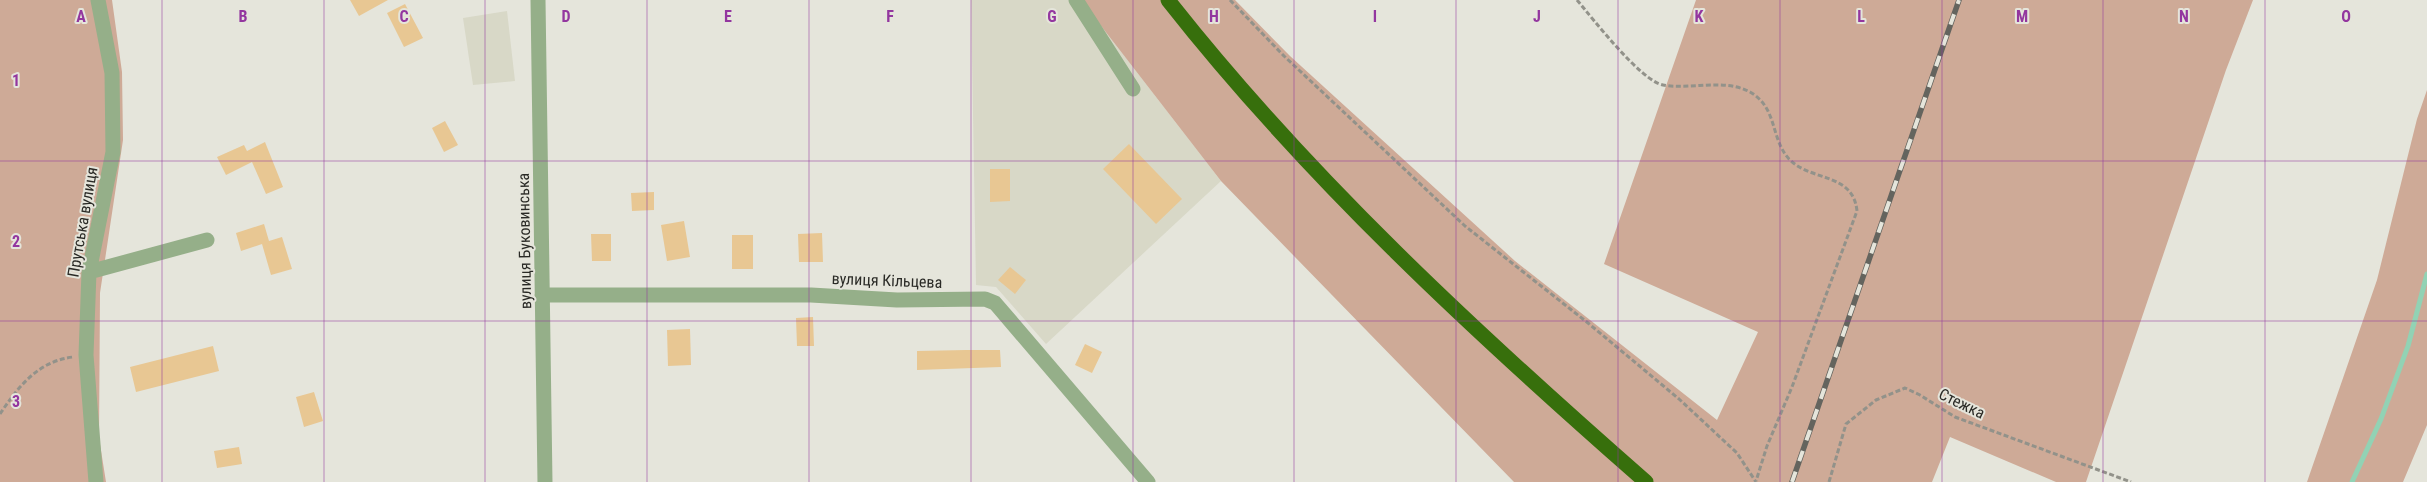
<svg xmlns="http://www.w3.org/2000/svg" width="2427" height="482" font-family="'Roboto Condensed',sans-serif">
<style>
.built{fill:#d8d8c7}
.green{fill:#ceaa97}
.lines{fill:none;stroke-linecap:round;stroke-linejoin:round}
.stream{stroke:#92d2b4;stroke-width:5}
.building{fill:#e8c793}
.path{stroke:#92928a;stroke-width:3;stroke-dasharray:5 2.5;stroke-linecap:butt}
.minor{stroke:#95af89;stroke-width:15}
.highway{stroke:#376f0c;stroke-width:15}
.rail-casing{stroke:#64645e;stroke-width:5.5}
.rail{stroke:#e5e5db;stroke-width:4;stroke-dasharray:11;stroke-linecap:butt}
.grid{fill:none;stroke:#93369f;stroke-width:1;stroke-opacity:0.55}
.labels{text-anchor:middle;stroke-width:4;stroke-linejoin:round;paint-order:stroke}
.street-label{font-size:16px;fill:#2a2a26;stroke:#e5e5db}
.grid-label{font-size:16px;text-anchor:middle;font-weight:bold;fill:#93369f;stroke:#e5e5db;stroke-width:4;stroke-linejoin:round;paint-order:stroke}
</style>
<rect width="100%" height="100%" fill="#e5e5db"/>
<!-- built -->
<path class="built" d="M971,0h110l140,181 -175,163 -50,-57 -20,-2z
M507,11l8,70 -42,4 -10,-67z"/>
<!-- green -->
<path class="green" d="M0,0h112l10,72 1,68 -23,153 -1,145 7,44h-106z
M1081,0h154l55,56 225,205 202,159 41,-88 -154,-68 92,-264h557l-27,70 -140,412h-30l-106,-45 -18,45h-418l-293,-301z
M2427,90v335l-24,57h-96l70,-202 40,-161z"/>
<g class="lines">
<!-- stream -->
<path class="stream" d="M2352,482l29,-63 27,-73 19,-72"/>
</g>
<!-- building -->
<path class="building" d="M350,0h38l-29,16z
M405,4l18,34 -19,9 -17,-34z
M445,121l13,24 -14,7 -12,-24z
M265,142l18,45 -17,7 -14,-32 -26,13 -9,-18 27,-12 3,6z
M1129,144l53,55 -26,25 -53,-55z
M990,169h20v32l-20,1z
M654,192v18l-22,1 -1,-18z
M684,221l6,36 -23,4 -6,-36z
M264,224l5,17 13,-4 10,32 -21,6 -9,-31 -21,7 -5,-18z
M822,233l1,29h-24l-1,-28z
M591,234h20v27h-19z
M732,235h21v34h-21z
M1010,267l16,13 -11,14 -17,-14z
M813,317l1,29h-17l-1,-28z
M690,329l1,36 -23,1 -1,-36z
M1085,344l17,8 -10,21 -17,-8z
M213,346l6,25 -83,21 -6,-25z
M966,350h34l1,17 -84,3v-19z
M314,392l9,29 -19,6 -8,-30z
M239,447l3,17 -25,4 -3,-17z"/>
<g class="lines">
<!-- path -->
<path class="path" d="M1230,0l54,56 181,170 123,97 91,76 58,54 19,29
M1577,0c16,19 64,81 86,85 28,5 61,-7 87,7 28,16 20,46 39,67 22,23 64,13 68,52l-65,176 -25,59 -11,35
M0,414c18,-27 38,-53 73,-57
M1829,482l17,-58 30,-24 29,-12 15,7 35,22 176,65"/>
<!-- minor -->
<path class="minor" d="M538,0l7,482
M1076,0l57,89
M89,272l118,-32
M542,295h269l86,5 88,-1 10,4 153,179
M96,482l-10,-127 3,-83 24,-120 -1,-79 -14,-73"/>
<!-- highway -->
<path class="highway" d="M1168,0c140,178 308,333 478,482"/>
<!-- rail casing -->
<g class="rail-casing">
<path id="rail" d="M1792,482l167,-482"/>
</g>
<!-- rail -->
<use href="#rail" class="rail"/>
</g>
<!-- grid -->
<path class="grid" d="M162,0v482M324,0v482M485,0v482M647,0v482M809,0v482M971,0v482M1133,0v482M1294,0v482M1456,0v482M1618,0v482M1780,0v482M1942,0v482M2103,0v482M2265,0v482M0,161h2427M0,321h2427"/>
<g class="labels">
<!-- street labels -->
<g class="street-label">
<text transform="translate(82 222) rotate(-80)" y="6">Прутська вулиця</text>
<text transform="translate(524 241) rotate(-91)" y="6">вулиця Буковинська</text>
<text transform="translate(887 280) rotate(2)" y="6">вулиця Кільцева</text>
<text transform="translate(1962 403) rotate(26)" y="6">Стежка</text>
</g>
</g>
<g class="grid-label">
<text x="81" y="22">A</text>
<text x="243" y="22">B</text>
<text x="404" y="22">C</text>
<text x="566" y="22">D</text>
<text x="728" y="22">E</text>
<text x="890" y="22">F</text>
<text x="1052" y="22">G</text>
<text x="1214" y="22">H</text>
<text x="1375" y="22">I</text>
<text x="1537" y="22">J</text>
<text x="1699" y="22">K</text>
<text x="1861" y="22">L</text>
<text x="2022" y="22">M</text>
<text x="2184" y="22">N</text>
<text x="2346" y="22">O</text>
<text x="16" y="86">1</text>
<text x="16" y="247">2</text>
<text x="16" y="407">3</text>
</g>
</svg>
